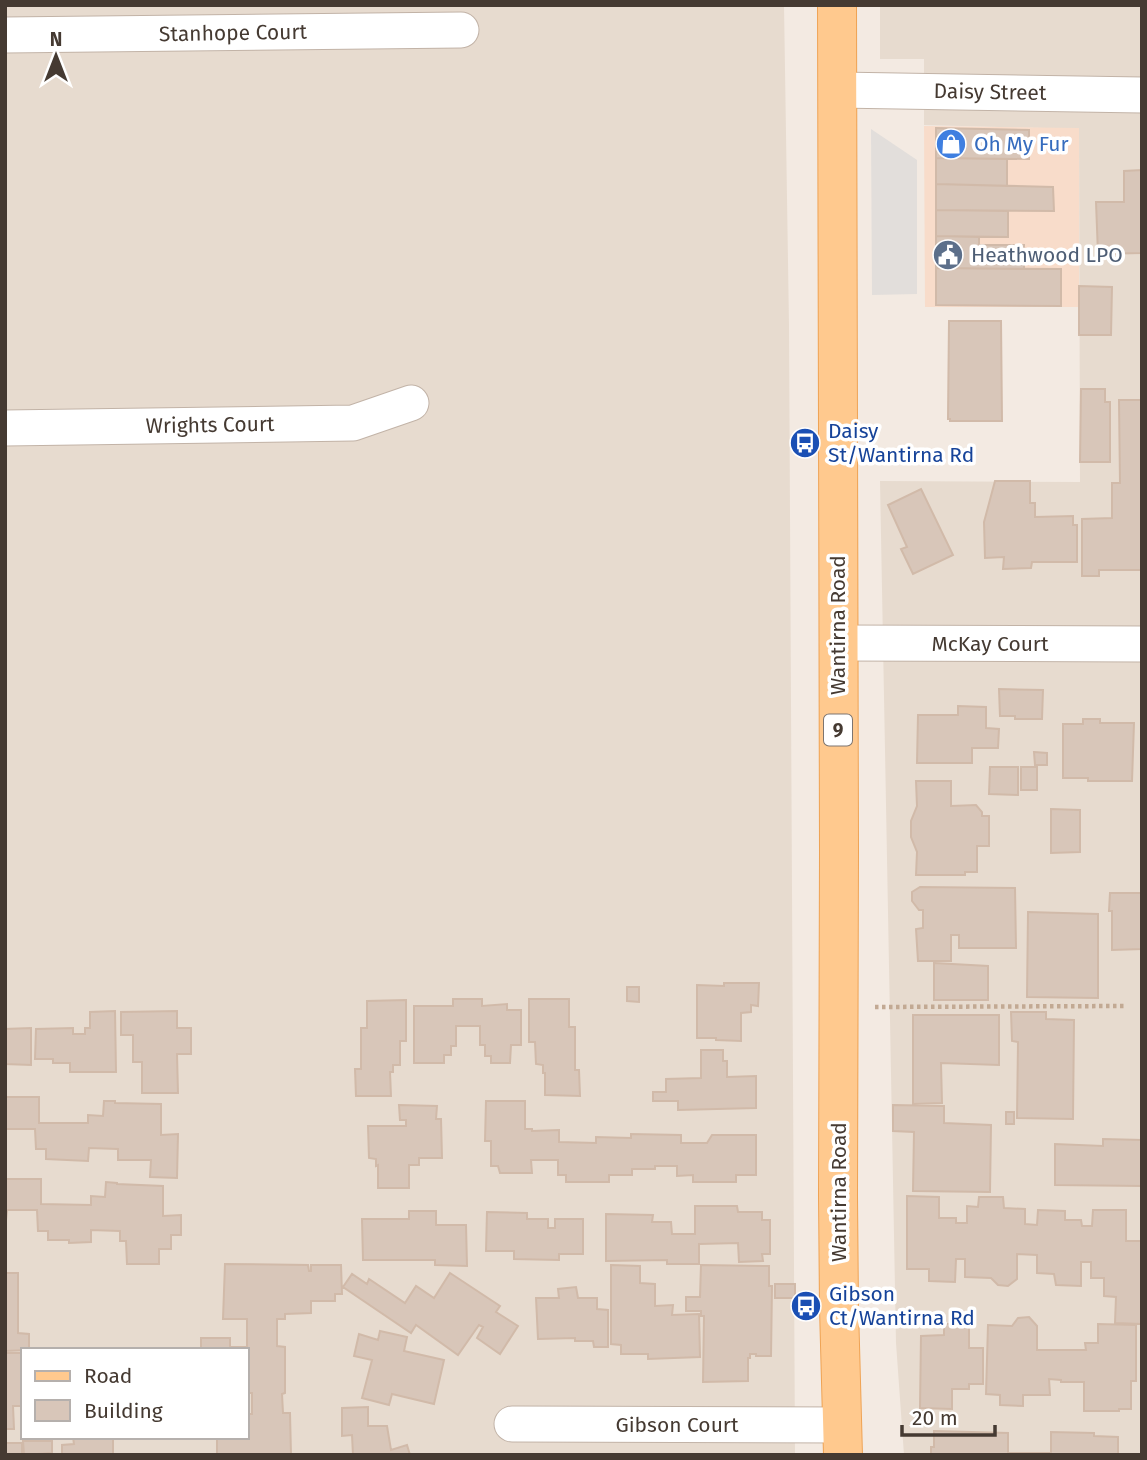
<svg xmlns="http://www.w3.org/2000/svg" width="1147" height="1460" font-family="'Fira Sans',sans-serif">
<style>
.residential{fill:#e7dbcf;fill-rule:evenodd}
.commercial{fill:#f8dcca}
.parking{fill:#e2dedb}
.building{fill:#d8c6b9;stroke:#d1baa9;stroke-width:2}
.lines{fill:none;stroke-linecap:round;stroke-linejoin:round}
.minor-casing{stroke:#c2b3a7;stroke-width:37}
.primary-casing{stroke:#efa354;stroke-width:40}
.path{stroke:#c2a993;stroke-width:4.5;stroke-dasharray:3.5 3.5;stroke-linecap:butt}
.minor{stroke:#fff;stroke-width:35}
.primary{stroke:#ffc98e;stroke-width:38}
.labels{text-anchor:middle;stroke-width:7;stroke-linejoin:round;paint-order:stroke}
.shield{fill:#fff;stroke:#7d7570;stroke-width:2}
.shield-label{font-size:19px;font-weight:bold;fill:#453a32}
.street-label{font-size:21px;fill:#453a32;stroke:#fff}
.shop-label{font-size:21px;fill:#366cbe;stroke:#fff;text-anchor:start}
.service-label{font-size:21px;fill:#4e5e75;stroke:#fff;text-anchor:start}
.transit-label{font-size:21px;fill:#164399;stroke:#fff;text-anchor:start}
</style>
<rect width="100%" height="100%" fill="#f3eae2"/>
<!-- residential -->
<path class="residential" d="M5,5h779l5,321 6,1129h-790zM23,1350h224v87h-224z
M880,5h262v1450h-238l-8,-112 -16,-862 200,1 -1,-353 -155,-4v-66h-44z"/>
<!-- commercial -->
<path class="commercial" d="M924,126l155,2v179h-154z"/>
<!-- parking -->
<path class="parking" d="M871,129l46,31v134l-45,1z"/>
<!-- building -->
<path class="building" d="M936,128l93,2v29l-93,-1z
M936,158l71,1v27l-71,-2z
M1142,170l-1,83 -43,1 -2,-52h28v-31z
M936,184l117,3 1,24 -118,-1z
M936,210l72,1v26l-72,-1z
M936,236l43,1v8h45v24l-88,-1z
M936,268l125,1v37l-125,-1z
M1079,286l33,1 -1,48h-32z
M949,321h52l1,100h-52v-2h-2z
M1081,389h24v13h5v60h-30z
M1119,400h23v170h-43v6h-17v-57l30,-1v-35h8z
M995,481h35v22h5v14l38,-1v9h4v37h-45l-1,6 -28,1 1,-12 -19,1 -1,-36z
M921,489l32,66 -40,19 -12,-25 6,-2 -19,-42z
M999,689l44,1 -1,29h-27v-3h-15z
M958,706l28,1v21l13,1 -1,19h-26v15h-55l1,-48h40z
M1083,719h17v4h34l-2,58h-44v-3h-25v-54h20z
M1034,752l13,1v12h-12z
M990,767h28v28l-29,-1z
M1021,767h16v23h-16z
M916,781h35v25l25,-1 6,7v4h7v30h-12v26h-12v3h-49l1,-23 -6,-15v-16l6,-15z
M1051,809l29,1v42l-29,1z
M920,887l95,1 1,60h-57v-13h-8v26h-33l-2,-32 7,-1v-18h-4l-7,-9v-9z
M1110,893h32v56l-30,1v-39h-3z
M1028,912l70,2v84l-71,-1z
M934,963l54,3v34h-54z
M724,983h35l-1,23 -7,-1v7l-10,1v28l-25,-1v-2h-19v-53l27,1z
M627,987h12v15l-12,-1z
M453,999h29v7l25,-2v6h14v35h-10l-1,18h-19v-7h-6v-11h-5v-19h-24v20h-5v9h-7v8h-30v-57h39z
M529,999h40v28h6v43h4l1,26 -35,-1v-22h-2v-8l-7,-1 -1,-22h-6z
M406,1000v41h-6v24h-7v7h-3l1,24h-35l-1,-27h6v-41h6v-27z
M115,1011l1,61h-46v-9h-17v-4h-18l1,-30 37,-1v6h12v-6h5v-16z
M177,1011v17h14v26h-14l1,39h-36v-31h-9v-27h-12v-23z
M1011,1012h35v7l28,1 -1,99 -56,-1 1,-76 -6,-1z
M913,1015h86v50l-58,-2 1,40 -29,1z
M31,1028v37l-26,-1v-35z
M701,1050h22v11h4v16l29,-1v32l-78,2v-9h-25v-9h13v-13l35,-1z
M5,1097h34v26h49v-8l15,1 1,-15h11v2l46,1v31l17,-1 -1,44 -27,-1 1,-17h-33v-11l-29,-1 -1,13 -42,-2v-10h-10l-1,-20h-30z
M486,1101h39v28h7v2l27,-1v12l37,1v-6l35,1v-4l50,1v8h26l5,-8h44v40h-20v7h-43v-7l-16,1v-10h-22v3h-23v6h-23v7h-43v-7h-8v-15h-27l1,13h-32l-2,-7h-7v-25h-6z
M399,1105l38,1 -1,13h5l1,39h-23v7h-10v23h-31v-23l-2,1v-7l-7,-1 -1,-32h38v-6h-6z
M893,1105l51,1v17l47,2 -1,67 -77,-1 1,-59 -21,-1z
M1006,1112h8v12h-8z
M1103,1139l39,1v46l-87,-1v-41l48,2z
M5,1179h36v25l50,1v-9l14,1 1,-15 11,1v1l46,2v30l18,-1v20h-10v14h-12v15h-32l-1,-23h-6v-10l-29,-1v12l-22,1v-3h-21v-9h-10l-1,-21h-30l-2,21z
M907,1196l32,1v21h17v5h11v-17l11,1 1,-10h24l1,11 21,1v15l12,1 1,-15 27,1v9h16l1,6h10l1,-16h33v31h16v83l-27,-1 1,-26 -12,-1v-18h-13v-16h-10v24l-25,-1 -2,-11 -17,-1v-18l-20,-1v25l-9,7 -10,-1 -7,-7 -26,-1v-18h-9l-1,23 -26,-1v-12h-22z
M695,1206h42l1,6h24v8h8v34h-8l1,7 -24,1 -1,-19 -39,1v20h-32v-4l-61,1v-47l47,1 -1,7h19l1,12h23z
M409,1211h27v14h30l1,41 -32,-1v-5h-72l-1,-41h47z
M487,1212l40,1v6h21v9h7v-9h28v35h-24v6l-45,-1v-8h-28z
M225,1264l83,1 1,6h2v-6h30l1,29h-7v7h-24v12l-26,1v5h-8v27l8,1v46l-3,1 1,19h7l1,42 -74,-1v-17h30v-23h5v-21h-5v-43h-46v-12h29v9h17v-28h-24z
M611,1265l29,1v17l15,1v22l18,-1 -1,10 27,-1 1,43 -52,2v-5h-27v-9l-10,-1z
M701,1265l68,1v20h3l-1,70h-15v-2h-6v4h-2v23l-45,1 1,-66h-3v-5h-15v-14h14z
M5,1273h13v60l11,1v16l-24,1z
M450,1273l50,33 -4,6 22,14 -18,28 -23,-16 6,-11 -4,-2 -21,30 -42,-30 -5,8 -68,-46 9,-13 15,10 2,-5 36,24 11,-17 18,12z
M775,1284h20v14h-20z
M576,1287l2,11h19v11l11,1v37h-14l-1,-6h-18v-3l-37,1 -2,-41h23l-1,-9z
M1029,1317l8,9v24h49l-1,-7h13v-19l38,1v56h-5v28h-12v2h-35v-29h-23v-2l-12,-1 1,16h-27v11l-23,-1v-10l-14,-1 2,-69 24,1 6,-8z
M944,1324h25v24h14v36h-14v5h-17v20l-32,-1 1,-72 23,-1z
M380,1331l27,6 -3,14 40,9 -10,44 -42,-10 -3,11 -27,-7 10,-38 -18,-4 5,-22 19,6z
M5,1353h18v53h-10l1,23h-9z
M368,1407v19h19l4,24 16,-5 3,10h-57l-1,-20 -10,1v-28z
M934,1431l74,2v20h43v-21l43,1v3l24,1v18h-187v-8h3z
M73,1437h40v18h-51v-10l12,-1z
M23,1441h29v12l-28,2z
M5,1443h17v12h-17z"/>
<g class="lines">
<!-- minor casing -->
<g class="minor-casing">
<path id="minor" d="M5,35l456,-5
M838,90l304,5
M5,428l348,-5 58,-20
M838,643l304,1
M512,1424l331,1"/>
</g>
<!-- primary casing -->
<g class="primary-casing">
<path id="primary" d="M837,5l2,846 -1,345 1,112 4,147"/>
</g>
<!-- path -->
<path class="path" d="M875,1007l249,-1"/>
<!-- minor -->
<use href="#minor" class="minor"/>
<!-- primary -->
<use href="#primary" class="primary"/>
</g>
<!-- icons -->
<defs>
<g id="shop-disc" transform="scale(1.575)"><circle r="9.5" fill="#3f7fe0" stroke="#fff"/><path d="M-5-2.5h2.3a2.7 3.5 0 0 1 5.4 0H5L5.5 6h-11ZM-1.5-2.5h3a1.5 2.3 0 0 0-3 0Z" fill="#fff"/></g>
<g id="civic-disc" transform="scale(1.575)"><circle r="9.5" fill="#5c6f8a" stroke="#fff"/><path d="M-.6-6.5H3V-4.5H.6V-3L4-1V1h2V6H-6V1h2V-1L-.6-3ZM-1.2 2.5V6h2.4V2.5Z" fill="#fff"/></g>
<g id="bus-disc" transform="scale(1.575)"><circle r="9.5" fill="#1a4fb4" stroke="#fff"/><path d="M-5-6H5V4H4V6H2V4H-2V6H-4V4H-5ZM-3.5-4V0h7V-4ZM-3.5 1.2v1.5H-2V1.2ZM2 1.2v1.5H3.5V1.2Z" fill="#fff"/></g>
</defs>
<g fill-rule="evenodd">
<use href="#shop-disc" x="951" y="144"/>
<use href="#civic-disc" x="948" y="255"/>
<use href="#bus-disc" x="805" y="443"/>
<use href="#bus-disc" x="806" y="1306"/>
</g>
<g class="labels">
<!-- shield labels -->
<rect class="shield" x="824" y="714.5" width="28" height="31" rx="5"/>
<g class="shield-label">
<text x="838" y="737">9</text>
</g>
<!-- street labels -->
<g class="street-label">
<text transform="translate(233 33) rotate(-1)" y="7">Stanhope Court</text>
<text transform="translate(990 92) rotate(1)" y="7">Daisy Street</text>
<text transform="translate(210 425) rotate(-1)" y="7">Wrights Court</text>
<text transform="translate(838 625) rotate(-90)" y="7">Wantirna Road</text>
<text x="990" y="651">McKay Court</text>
<text transform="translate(839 1192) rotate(-90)" y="7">Wantirna Road</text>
<text x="677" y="1432">Gibson Court</text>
</g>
<!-- shop labels -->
<g class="shop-label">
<text x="974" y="151">Oh My Fur</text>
</g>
<!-- service labels -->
<g class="service-label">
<text x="971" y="262">Heathwood LPO</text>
</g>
<!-- transit labels -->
<g class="transit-label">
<text x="828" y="438">Daisy<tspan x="828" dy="24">St/Wantirna Rd</tspan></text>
<text x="829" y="1301">Gibson<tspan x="829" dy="24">Ct/Wantirna Rd</tspan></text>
</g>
</g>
<!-- border -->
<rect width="1147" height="1460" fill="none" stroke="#453a32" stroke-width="14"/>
<!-- legend -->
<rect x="21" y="1348" width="228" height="91" fill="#ffffff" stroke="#b5b0ad" stroke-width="2"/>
<rect x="35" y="1371" width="35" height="10" fill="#ffc98e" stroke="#b5b0ad" stroke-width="2"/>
<text x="84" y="1383" font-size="21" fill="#453a32">Road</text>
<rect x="35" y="1400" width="35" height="21" fill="#d8c6b9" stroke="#b5b0ad" stroke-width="2"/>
<text x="84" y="1418" font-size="21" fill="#453a32">Building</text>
<!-- north arrow -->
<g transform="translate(56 56)" stroke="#ffffff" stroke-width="5" paint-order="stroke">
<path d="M0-5L12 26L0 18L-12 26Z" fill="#453a32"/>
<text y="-10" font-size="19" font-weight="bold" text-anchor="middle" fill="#453a32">N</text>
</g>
<!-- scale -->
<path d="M902 1425v10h93v-10" fill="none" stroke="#453a32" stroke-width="3.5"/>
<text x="912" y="1425" font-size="21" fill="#453a32" stroke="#ffffff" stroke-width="5" paint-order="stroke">20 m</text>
</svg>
